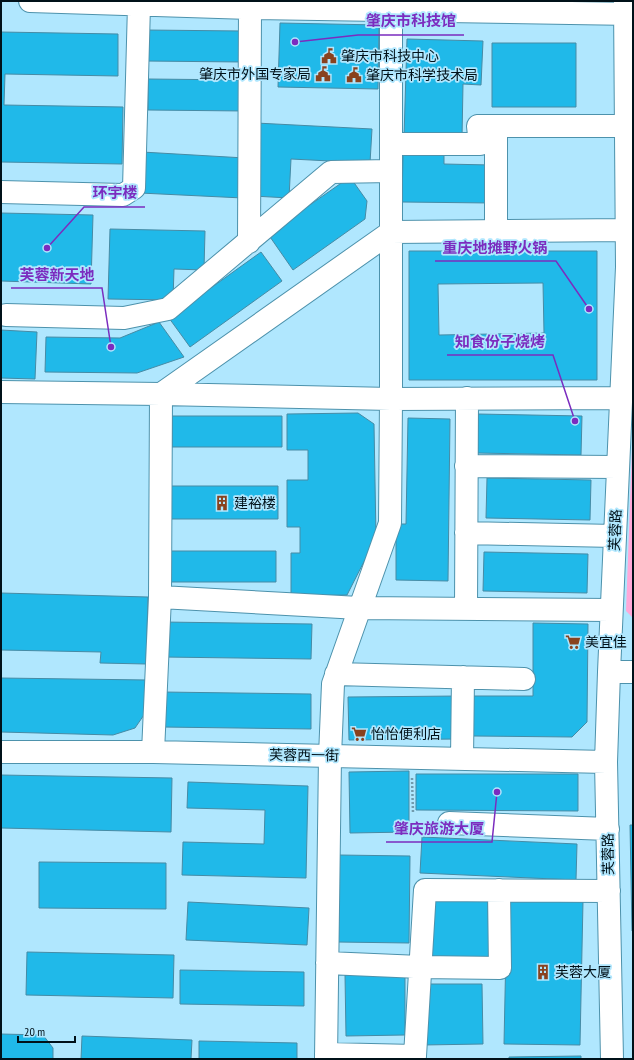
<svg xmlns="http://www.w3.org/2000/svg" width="634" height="1060" font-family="'PT Sans Narrow','Noto Sans SC',sans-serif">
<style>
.green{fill:#ffa8d8}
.building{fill:#20b9e9;stroke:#468ba5;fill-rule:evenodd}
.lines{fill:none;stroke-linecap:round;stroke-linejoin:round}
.minor-casing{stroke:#4d92ac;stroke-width:24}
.path{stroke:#729bad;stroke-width:2.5;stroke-dasharray:2 2;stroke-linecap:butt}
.minor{stroke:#fff;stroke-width:22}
.labels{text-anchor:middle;stroke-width:3.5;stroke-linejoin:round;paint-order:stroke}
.poi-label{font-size:14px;fill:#001119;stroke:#b0e7fe;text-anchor:start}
.street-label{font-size:14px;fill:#001119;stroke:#b0e7fe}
.leader{fill:none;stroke:#7b2cbf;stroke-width:1.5}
.callout-dot{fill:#7b2cbf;stroke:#b0e7fe;stroke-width:1.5}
.callout-label{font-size:15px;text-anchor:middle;font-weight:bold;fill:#7b2cbf;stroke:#b0e7fe;stroke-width:3.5;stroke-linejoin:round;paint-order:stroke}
</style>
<rect width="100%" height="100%" fill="#b0e7fe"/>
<!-- green -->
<path class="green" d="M633,421v197l-7,-7z"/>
<!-- building -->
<path class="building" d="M280,23l99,2 -1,64 -100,-2z
M146,30l96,1v31l-97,-1z
M1,32l117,2v42l-113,-2 -1,31 119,2 -1,57 -121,-2z
M407,39l76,2 -2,44 -18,-1 -1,54 -58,-1z
M492,43h84v64h-84z
M148,79l96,1v31l-96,-1z
M256,123l116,6 -2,34 -79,-4 -2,39 -36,-2z
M142,152l103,6 -2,40 -103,-5z
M403,154l41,1v9l47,1 -1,38 -88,-1z
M350,177l17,24 -2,18 -72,51 -25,-36z
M1,213l92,2 -2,69 -90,-3z
M110,229l95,2 -1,39 -30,-1 -1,31 -65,-1z
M409,251h188v129h-188zM543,283l1,50 -105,2 -1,-51z
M261,252l21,29 -92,66 -21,-29z
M159,322l25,35 -47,16 -92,-1 1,-35 74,1z
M1,330l36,2 -2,47 -34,-1z
M358,413l16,11 2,114 -29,57 -56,1v-43h9v-26h-13v-47h21v-30h-21v-36z
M478,414l104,2 -1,39 -104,-2z
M172,416h110v31h-110z
M408,418l42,1 -2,162 -52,-1v-56h10z
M487,478l104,2 -1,40 -104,-2z
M166,486h112v33h-112z
M166,551h110v31h-110z
M484,552l104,2 -1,39 -104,-2z
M1,593l147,4 -2,67 -46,-1 1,-11 -100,-2z
M163,622l149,2 -1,35 -148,-2z
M533,623l55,1 -1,98 -15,15 -99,-1v-40h60z
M1,678l147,2v29l-13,19 -22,7 -112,-3z
M163,692l148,2v35l-149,-2z
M458,696l1,43 -110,1 -1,-43z
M409,771v61l-59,1 -1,-61z
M416,774h162v37l-162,-1z
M1,775l171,3 -1,54 -170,-4v10z
M188,782l120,4 -2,92 -124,-3 1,-33 81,2 1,-34 -78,-2z
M630,825h3v106h-1z
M422,837l155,7 -1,36 -156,-7z
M339,855l71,1 -1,87 -72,-1z
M39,862l127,1v46l-127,-1z
M507,899l76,2 -3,144 -76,-1z
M488,900l1,61h-60v-60z
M188,902l121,6 -2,37 -121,-5z
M27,952l147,3 -1,43 -147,-3z
M180,970l124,2v34l-124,-2z
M345,975h60v60l-59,1z
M422,984h60l1,60 -60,1z
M1,1034l42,1 10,13v11h-52z
M82,1036l110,4 -1,19h-110z
M199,1041l98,2v16h-98z
M581,1056v3h-72v-2z"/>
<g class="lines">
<!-- minor casing -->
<g class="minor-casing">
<path id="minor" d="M30,1l220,7 383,6
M496,126v105
M391,144h89l-2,-18h147
M1,192l122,3 11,-7 5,-183
M249,242l1,-234
M6,315l118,3 44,-9 163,-137 60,-1
M1,392l160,2 230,5 230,-1
M466,466l152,1
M466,533l149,3
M160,597l199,11 252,2
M466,609l1,-211
M609,672h24
M336,674l188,5
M1,752h152l453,10
M153,752l7,-155 1,-203 230,-162 236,-2
M462,759l1,-82
M449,823l159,6
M327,963l93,4 80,1 -1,-78
M326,1054l89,2 10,-166 184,1
M326,1059l4,-303 3,-72 57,-161 1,-124v-388
M612,1059l-6,-297 3,-90 18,-405 -2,-266"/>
</g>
<!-- path -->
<path class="path" d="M412,778l1,35"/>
<!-- minor -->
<use href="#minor" class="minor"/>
</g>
<!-- icons -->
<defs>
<g id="civic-bare" transform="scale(1.2)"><path d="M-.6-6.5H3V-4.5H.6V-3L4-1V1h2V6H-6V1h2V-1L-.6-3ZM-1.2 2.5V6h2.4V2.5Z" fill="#89421e" stroke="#b0e7fe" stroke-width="2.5" paint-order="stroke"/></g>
<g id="building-bare" transform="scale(1.2)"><path d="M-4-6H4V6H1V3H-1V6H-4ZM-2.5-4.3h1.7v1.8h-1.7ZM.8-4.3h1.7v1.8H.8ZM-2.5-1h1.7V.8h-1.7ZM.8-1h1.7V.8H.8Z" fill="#89421e" stroke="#b0e7fe" stroke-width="2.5" paint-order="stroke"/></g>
<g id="supermarket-bare" transform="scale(1.2)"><path d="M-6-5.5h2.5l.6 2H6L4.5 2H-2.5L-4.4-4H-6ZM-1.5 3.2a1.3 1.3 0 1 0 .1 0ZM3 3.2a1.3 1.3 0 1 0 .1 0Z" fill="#89421e" stroke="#b0e7fe" stroke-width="2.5" paint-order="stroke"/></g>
</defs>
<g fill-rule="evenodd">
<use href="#civic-bare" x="329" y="56"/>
<use href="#civic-bare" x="323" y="74"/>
<use href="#civic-bare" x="354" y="75"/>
<use href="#building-bare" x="222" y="503"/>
<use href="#supermarket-bare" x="573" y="642"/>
<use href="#supermarket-bare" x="359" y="734"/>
<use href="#building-bare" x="543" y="972"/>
</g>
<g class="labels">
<!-- poi labels -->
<g class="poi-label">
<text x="341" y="61">肇庆市科技中心</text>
<text x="311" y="79" text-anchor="end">肇庆市外国专家局</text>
<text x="366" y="80">肇庆市科学技术局</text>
<text x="234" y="508">建裕楼</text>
<text x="585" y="647">美宜佳</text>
<text x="371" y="739">怡怡便利店</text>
<text x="555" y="977">芙蓉大厦</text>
</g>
<!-- street labels -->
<g class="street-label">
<text transform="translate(615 530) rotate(-87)" y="5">芙蓉路</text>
<text transform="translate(304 755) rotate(1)" y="5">芙蓉西一街</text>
<text transform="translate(608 854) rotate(-91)" y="5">芙蓉路</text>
</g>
</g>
<!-- callouts -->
<path class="leader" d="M295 42L358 35H464M47 248L84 207H145M589 309L556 261H435M111 347L102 288H11M575 421L553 355H447M497 792L492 842H386"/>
<g class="callout-dot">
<circle cx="295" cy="42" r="4"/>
<circle cx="47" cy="248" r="4"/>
<circle cx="589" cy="309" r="4"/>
<circle cx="111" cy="347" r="4"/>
<circle cx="575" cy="421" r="4"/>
<circle cx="497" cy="792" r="4"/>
</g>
<g class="callout-label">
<text x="411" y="26">肇庆市科技馆</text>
<text x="115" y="198">环宇楼</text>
<text x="495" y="253">重庆地摊野火锅</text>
<text x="57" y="280">芙蓉新天地</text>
<text x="500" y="347">知食份子烧烤</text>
<text x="439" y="834">肇庆旅游大厦</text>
</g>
<!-- border -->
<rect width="634" height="1060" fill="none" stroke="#001119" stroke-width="4"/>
<!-- scale -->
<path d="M18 1036v6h57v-6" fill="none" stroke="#001119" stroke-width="2"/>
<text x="24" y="1036" font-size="12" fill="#001119" stroke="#b0e7fe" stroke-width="3" paint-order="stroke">20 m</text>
</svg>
